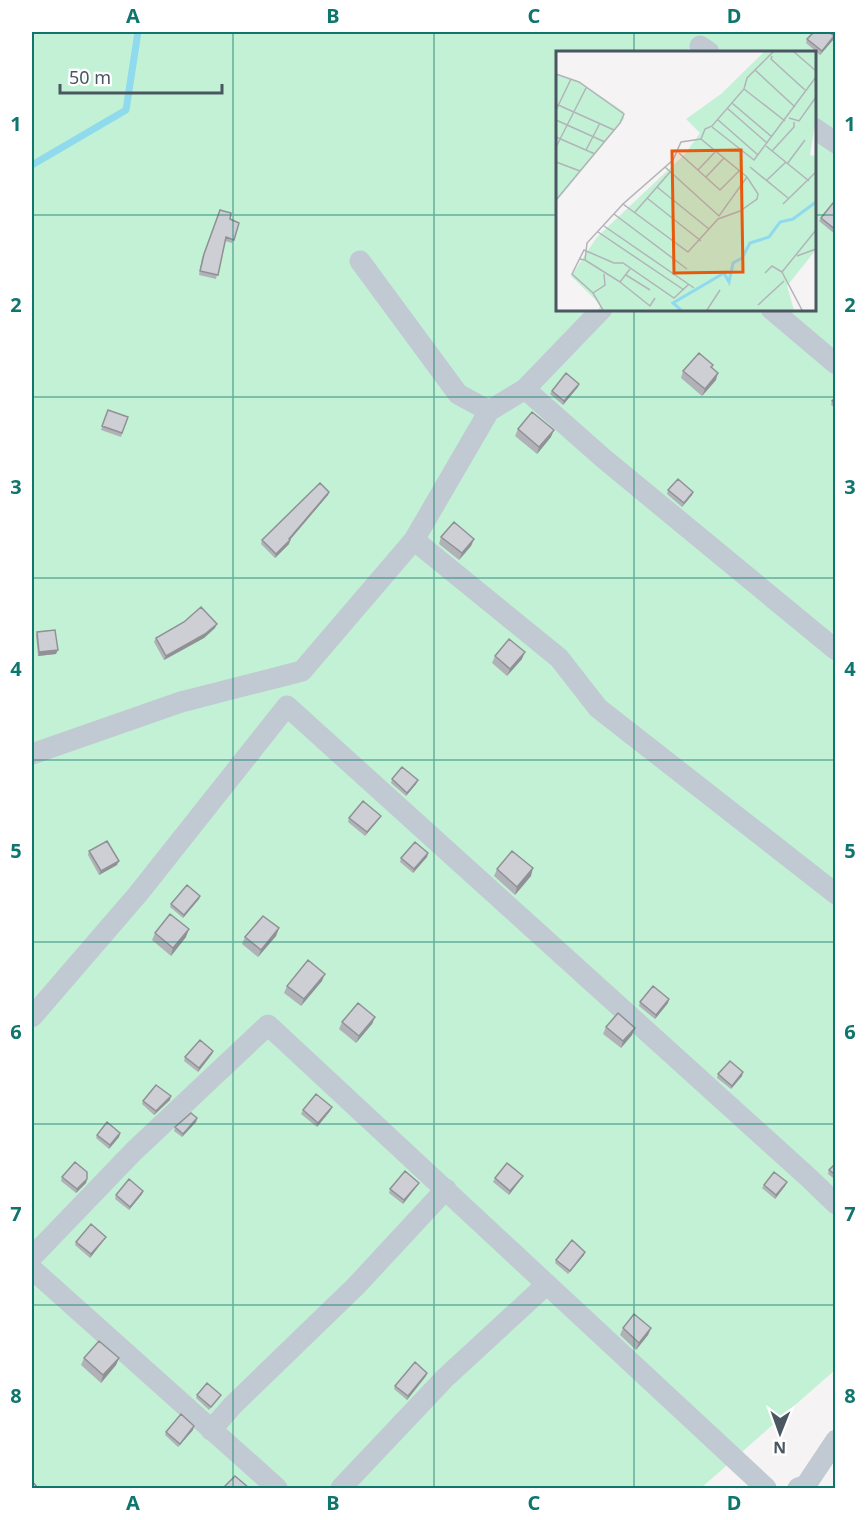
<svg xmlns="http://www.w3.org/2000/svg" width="867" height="1520" font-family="'Noto Sans',sans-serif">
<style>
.green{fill:#c3f1d5;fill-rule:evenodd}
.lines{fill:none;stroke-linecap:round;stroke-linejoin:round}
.stream{stroke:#90daee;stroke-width:7}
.minor{stroke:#c1cad2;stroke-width:21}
.wall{fill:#b0b2b7}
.shaded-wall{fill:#909195}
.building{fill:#cdcfd5;stroke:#909195;stroke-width:1.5}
.grid{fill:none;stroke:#0f766e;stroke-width:1.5;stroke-opacity:0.55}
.inset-river{fill:none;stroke:#90daee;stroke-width:3}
.inset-road{fill:none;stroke:#b1b4b9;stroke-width:1.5}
.view{fill:#e8590c;fill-opacity:0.15;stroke:#e8590c;stroke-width:3}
.inset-edge{fill:none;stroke:#4a5661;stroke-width:3}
.neatline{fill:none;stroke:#0f766e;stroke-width:2}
.grid-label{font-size:20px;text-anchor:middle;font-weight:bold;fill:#0f766e}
</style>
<rect width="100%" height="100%" fill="#f5f3f3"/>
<!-- green -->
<path class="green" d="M32,32h803v1338l-134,118h-669zM558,52h256v257h-256z"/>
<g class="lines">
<!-- stream -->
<path class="stream" d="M32,165l94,-55 12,-78"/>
<!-- minor -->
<path class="minor" d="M700,46l9,6
M814,128l22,15
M360,261l98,133 31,17
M771,309l65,55
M525,389l78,69 233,192
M414,540l145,118 39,50 238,186
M32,754l149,-52 121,-31 112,-131 75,-129 36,-22 77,-80
M32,1017l106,-123 149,-188 522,472 27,26
M32,1257l102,-106 134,-126 498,463
M32,1269l245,219
M211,1430l22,-25 123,-119 90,-97
M341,1488l104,-110 102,-94
M798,1488l8,-3 30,-45"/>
</g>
<!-- wall -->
<path class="wall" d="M834,36l-1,4 -13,15 -14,-12 1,-4z
M836,205v30l-17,-14 2,-3z
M220,210l10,9 9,4 -7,20 -7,-2 -9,38 -17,-4 3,-17z
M713,365l-1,3 4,12 -14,16 -21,-18 2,-7z
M578,387l-15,18 -13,-11 2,-3z
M836,397v12l-5,-4 1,-4z
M108,410l20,7 -7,20 -20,-7z
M518,429l33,8 -14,17 -22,-18z
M668,490l25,2 -1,3 -10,12 -15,-13z
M329,492l-1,3 -38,45 -1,4 -14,14 -14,-14 1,-4z
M441,537l33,2 -3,7 -12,14 -20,-16z
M215,628l-11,10 -40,22 -10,-18 2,-4z
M37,632l19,22 -18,2 -2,-20z
M495,656l27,3 -15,17 -15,-13z
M392,779l26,1 -2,4 -10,12 -15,-13z
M349,818l30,1 -14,17 -17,-14z
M89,851l28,14 -18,10 -11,-20z
M428,853l-1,4 -14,16 -13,-11 1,-4z
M497,869l34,7 -16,19 -21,-19z
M200,896l-1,3 -16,19 -13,-11 1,-3z
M279,928l-3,8 -18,21 -16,-13 3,-7z
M155,933l31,4 -15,19 -19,-16z
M322,981l-21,25 -17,-13 3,-7z
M640,1002l28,1 -13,16 -16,-13z
M375,1017l-3,7 -16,19 -17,-14 3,-7z
M606,1027l26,8 -11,13 -18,-14z
M213,1051l-1,3 -14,18 -14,-11 1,-4z
M718,1074l24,2 -11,13 -14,-11z
M170,1100l-16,15 -12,-11 1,-3z
M332,1107l-2,4 -13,16 -16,-13 2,-4z
M197,1118l-1,4 -14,15 -8,-6 1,-4z
M120,1133l-1,4 -10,12 -13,-11 1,-3z
M836,1163v17l-8,-6 1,-4z
M62,1177l25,2 -1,4 -10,10 -15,-12z
M495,1178l26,1 -12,16 -16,-13z
M764,1185l21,1 -10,13 -13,-11z
M417,1186l-14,18 -14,-11 1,-4z
M143,1191l-1,3 -13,16 -14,-11 1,-4z
M106,1237l-2,3 -14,18 -15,-13 1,-3z
M584,1255l-16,19 -13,-11 1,-3z
M623,1328h28l-3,7 -12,15 -16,-15z
M84,1358h35l-3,7 -15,18 -20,-18z
M426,1376l-19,24 -13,-11 1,-3z
M197,1395h24l-2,3 -10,12 -13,-12z
M193,1430l-15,17 -13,-12 1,-3z"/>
<!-- shaded-wall -->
<path class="shaded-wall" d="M834,36l-1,4 -13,15 2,-4z
M718,373l-2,7 -14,16 3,-7z
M579,384l-1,3 -15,18 1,-4z
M554,430l-3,7 -14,17 2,-7z
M329,492l-1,3 -40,47 1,-3z
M693,492l-1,3 -10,12 2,-4z
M474,539l-3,7 -12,14 3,-7z
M290,540l-1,4 -14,14 1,-4z
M217,624l-2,4 -11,10 -40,22 2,-4z
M58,650l-2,4 -18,2 1,-4z
M525,652l-3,7 -15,17 3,-7z
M418,780l-2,4 -10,12 1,-3z
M381,816l-2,3 -14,17 2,-4z
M428,853l-1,4 -14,16 1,-4z
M119,861l-2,4 -18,10 2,-4z
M533,868l-2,8 -16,19 2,-8z
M200,896l-1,3 -16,19 1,-3z
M279,928l-3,8 -18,21 3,-7z
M189,929l-3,8 -15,19 2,-8z
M325,974l-3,7 -21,25 3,-7z
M669,999l-1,4 -13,16 1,-4z
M375,1017l-3,7 -16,19 3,-7z
M635,1028l-3,7 -11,13 2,-7z
M213,1051l-1,3 -14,18 1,-4z
M743,1072l-1,4 -11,13 1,-3z
M171,1096l-1,4 -16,15 2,-4z
M332,1107l-2,4 -13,16 1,-4z
M197,1118l-1,4 -14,15 1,-3z
M120,1133l-1,4 -10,12 1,-4z
M523,1176l-2,3 -12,16 1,-4z
M87,1179l-1,4 -10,10 1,-4z
M787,1182l-2,4 -10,13 1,-4z
M419,1183l-2,3 -14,18 1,-4z
M143,1191l-1,3 -13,16 1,-3z
M106,1237l-2,3 -14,18 1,-4z
M585,1252l-1,3 -16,19 2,-3z
M651,1328l-3,7 -12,15 3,-7z
M119,1358l-3,7 -15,18 2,-8z
M427,1373l-1,3 -19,24 1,-4z
M194,1426l-1,4 -15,17 2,-3z"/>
<!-- building -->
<path class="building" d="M814,32h15l5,4 -12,15 -15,-12z
M833,203l3,2v25l-15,-12z
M220,210l11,3 -1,6 9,4 -5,17 -8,-3 -8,38 -18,-4 4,-17z
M699,353l14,12 -2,2 7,6 -13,16 -22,-18z
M566,373l13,11 -15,17 -12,-10z
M836,397v7l-4,-3z
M108,410l20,7 -6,16 -20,-7z
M532,412l22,18 -15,17 -21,-18z
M678,479l15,13 -9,11 -16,-13z
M320,483l9,9 -40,47 1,1 -14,14 -14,-14z
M454,522l20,17 -12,14 -21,-16z
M201,607l16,17 -12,10 -39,22 -10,-18 28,-16z
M55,630l3,20 -19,2 -2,-20z
M509,639l16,13 -15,17 -15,-13z
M402,767l16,13 -11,13 -15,-14z
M363,801l18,15 -14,16 -18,-14z
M107,841l12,20 -18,10 -12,-20z
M415,842l13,11 -14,16 -13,-11z
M512,851l21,17 -16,19 -20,-18z
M187,885l13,11 -16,19 -13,-11z
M170,914l19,15 -16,19 -18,-15z
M263,916l16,12 -18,22 -16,-13z
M308,960l17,14 -21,25 -17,-13z
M653,986l16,13 -13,16 -16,-13z
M358,1003l17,14 -16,19 -17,-14z
M618,1013l17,15 -12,13 -17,-14z
M200,1040l13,11 -14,17 -14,-11z
M730,1061l13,11 -11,14 -14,-12z
M156,1085l15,11 -15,15 -13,-10z
M316,1094l16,13 -14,16 -15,-13z
M191,1113l6,5 -14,16 -8,-7z
M107,1122l13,11 -10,12 -13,-10z
M75,1162l12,10v7l-10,10 -15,-12z
M507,1163l16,13 -13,15 -15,-13z
M836,1163v12l-7,-5z
M405,1171l14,12 -15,17 -14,-11z
M774,1172l13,10 -11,13 -12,-10z
M129,1179l14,12 -13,16 -14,-12z
M91,1224l15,13 -15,17 -15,-12z
M572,1240l13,12 -15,19 -14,-11z
M634,1314l17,14 -12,15 -16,-15z
M99,1341l20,17 -16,17 -19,-17z
M415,1362l12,11 -19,23 -13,-10z
M207,1383l14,12 -10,12 -14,-12z
M181,1414l13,12 -14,18 -14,-12z
M235,1476l14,12h-26z
M32,1481l5,6 -2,1h-3z"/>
<!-- grid -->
<path class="grid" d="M233,32v1456M434,32v1456M634,32v20M32,215h526M814,215h22M634,309v1179M32,397h804M32,578h804M32,760h804M32,942h804M32,1124h804M32,1305h804"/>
<!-- overview -->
<g transform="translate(556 51)">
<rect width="260" height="260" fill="#f5f3f3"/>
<path d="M209,0h50v74l-5,30 5,1v95l-28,35 7,24h-196l3,-5 -30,-29 26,-39 88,-83 15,-21 -14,-14 35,-25zM0,24l24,7 44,30v7l-68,83z" fill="#c3f1d5"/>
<path class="inset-river" d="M125,259l-8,-7 51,-30 5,9 4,-19 9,-5 8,-15 19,-6 11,-15 13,-3 23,-17"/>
<path class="inset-road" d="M218,0l-19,19 40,37M237,0l23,20M216,5l-1,3 34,31M0,23l23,8 45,32 -4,9 -64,77M188,38l41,32M176,52l40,34M0,53l58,26M171,57l40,35M0,59l15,-31M233,67l10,3 17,-24M161,68l41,36M0,69l49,22M156,76l42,33 62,-83M0,86l39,17M145,88l-20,3 -8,18 -50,44 65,48 30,-33 22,-8 17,-12 1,-5 -11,-17 -46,-38 4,-10 7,-3 32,-37 3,-11 8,-8M210,95l43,35M0,96l30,-59M30,99l14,-27M216,100l22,-24v-5M123,102l41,37 19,-19M0,111l24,9M231,113l18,-24M109,116l54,49 28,-39M194,116l38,31M142,119l18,-19M114,121l-13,15 52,42M150,126l18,-19M211,129l19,-18M91,147l54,43M227,153l33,-32M79,161l22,-25M58,163l73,55M48,175l90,62M42,181l86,58M241,205l19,-7M23,208l6,1 2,-17 36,-39M29,209l35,22 10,-13M209,222l7,-7 10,6M70,224l24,15M64,231l30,24 5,-8M37,242l12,-8 -1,-11M202,254l26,-24M47,259l-10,-17 -21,-19 12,-24 30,13h9l51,35 15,-14M151,259l13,-20M246,259l-20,-38 34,-42"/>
<path class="view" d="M185,99l2,122 -69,1 -2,-122z"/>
<rect width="260" height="260" class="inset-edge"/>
</g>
<!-- border -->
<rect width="867" height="1520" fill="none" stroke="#ffffff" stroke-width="66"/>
<!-- north arrow -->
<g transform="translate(780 1433) rotate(181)" stroke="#ffffff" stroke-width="4.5" paint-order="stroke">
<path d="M0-4.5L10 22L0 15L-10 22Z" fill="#4a5661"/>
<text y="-9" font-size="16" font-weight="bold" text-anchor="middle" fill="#4a5661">N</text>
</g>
<!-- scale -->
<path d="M60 84v9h162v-9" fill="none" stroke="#4a5661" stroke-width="3"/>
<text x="69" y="84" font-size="18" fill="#4a5661" stroke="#ffffff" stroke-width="4.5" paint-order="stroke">50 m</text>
<rect x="33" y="33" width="801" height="1454" class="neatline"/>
<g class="grid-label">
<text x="133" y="23">A</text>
<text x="333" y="23">B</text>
<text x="534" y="23">C</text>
<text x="734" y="23">D</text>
<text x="16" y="131">1</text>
<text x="850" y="131">1</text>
<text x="16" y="312">2</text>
<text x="850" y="312">2</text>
<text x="16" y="494">3</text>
<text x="850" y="494">3</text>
<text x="16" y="676">4</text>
<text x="850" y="676">4</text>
<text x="16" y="858">5</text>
<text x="850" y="858">5</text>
<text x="16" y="1039">6</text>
<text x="850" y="1039">6</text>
<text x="16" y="1221">7</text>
<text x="850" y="1221">7</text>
<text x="16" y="1403">8</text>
<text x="850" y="1403">8</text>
<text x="133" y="1510">A</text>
<text x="333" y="1510">B</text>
<text x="534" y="1510">C</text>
<text x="734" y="1510">D</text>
</g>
</svg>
